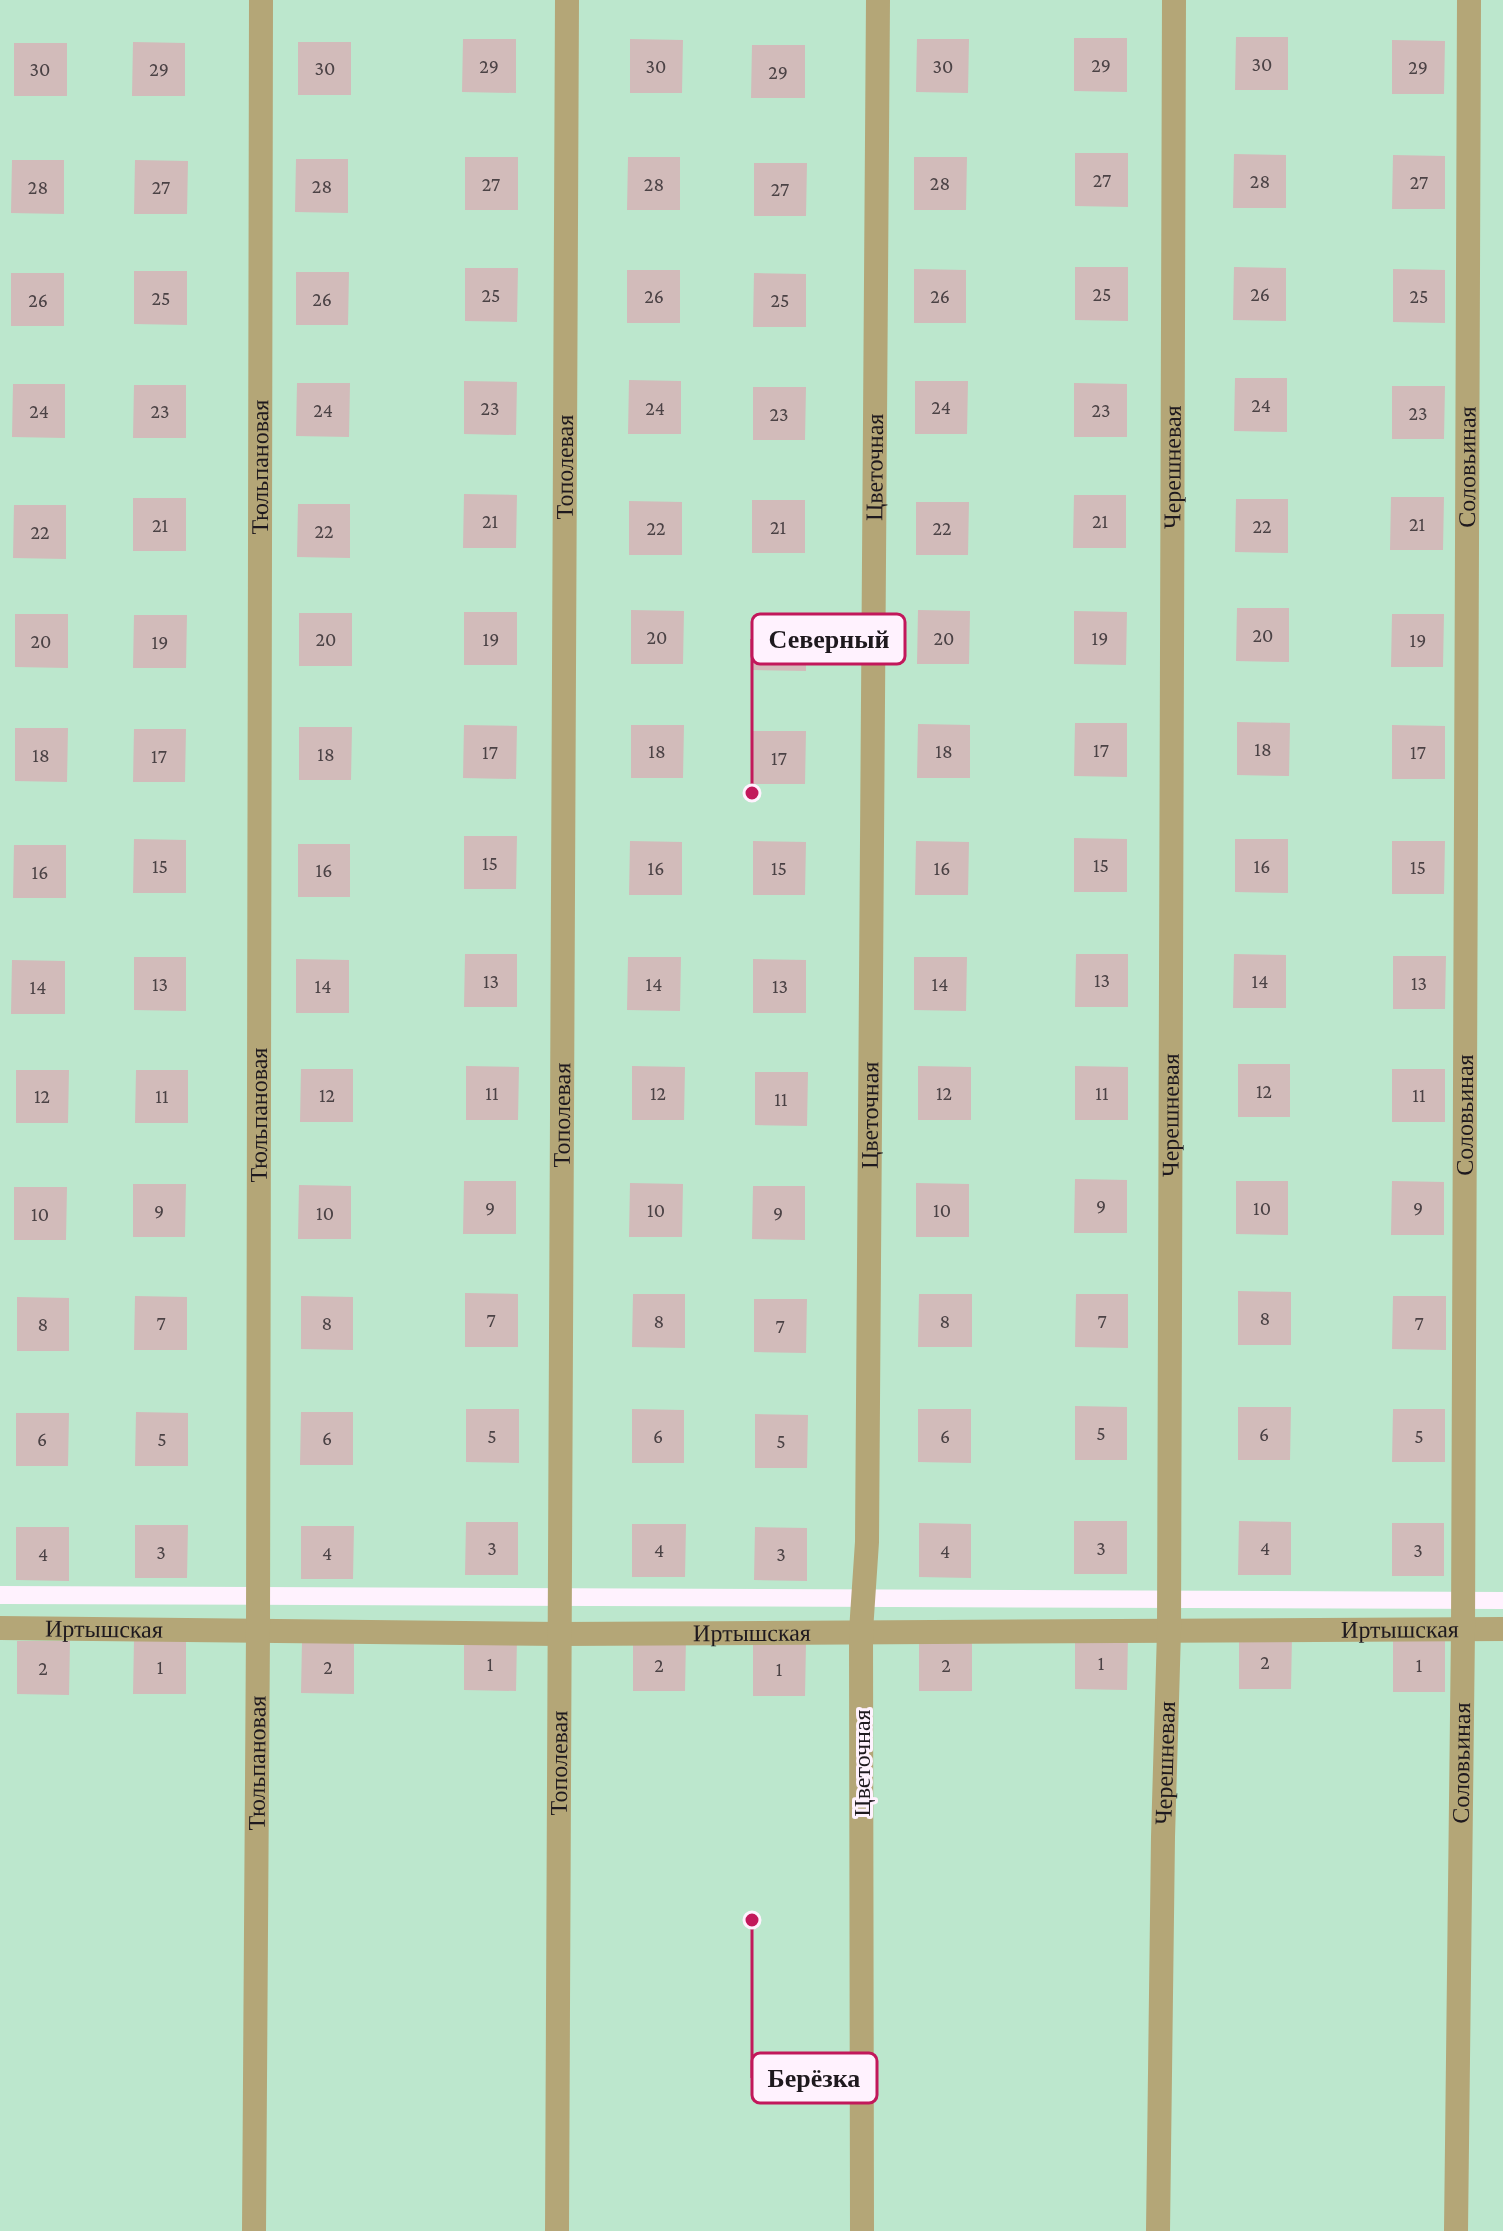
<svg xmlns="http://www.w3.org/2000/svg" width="1503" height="2231" font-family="'Crimson Pro',serif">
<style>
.green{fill:#bce7cd}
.building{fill:#d2bbba}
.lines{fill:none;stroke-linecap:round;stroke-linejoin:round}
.minor{stroke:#b4a677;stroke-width:24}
.labels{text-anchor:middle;stroke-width:6;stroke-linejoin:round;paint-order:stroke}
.number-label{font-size:20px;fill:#4b4245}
.street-label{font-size:24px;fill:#1e191e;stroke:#fff2fe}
.leader{fill:none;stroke:#c2185b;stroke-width:3}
.callout-dot{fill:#c2185b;stroke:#fff2fe;stroke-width:3}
.callout{fill:#fff2fe;stroke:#c2185b;stroke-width:3}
.callout-label{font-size:26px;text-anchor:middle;font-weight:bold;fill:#1e191e}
</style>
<rect width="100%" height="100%" fill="#fff2fe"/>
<!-- green -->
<path class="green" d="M0,0h1503v1592l-1503,-6z
M0,1604l1503,5v622h-1503z"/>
<!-- building -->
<path class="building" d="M1236,37h52v53h-53z
M1074,38h53v54l-53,-1z
M463,39h53v54l-54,-1z
M630,39l53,1 -1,53h-52z
M917,39h52l-1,54 -52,-1z
M1392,40l53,1 -1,53h-52z
M133,42l52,1v53h-53z
M298,42h53v53h-53z
M14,43h53v53h-53z
M752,45h53v53h-54z
M1075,153h53v54l-53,-1z
M1234,154l52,1v53h-53z
M1393,155l52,1v53h-53z
M465,157h53v53h-53z
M628,157h52v53h-53z
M914,157h53l-1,53h-52z
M296,159h52v54l-53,-1z
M12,160h52v54l-53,-1z
M135,160l53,1 -1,53h-53z
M754,163h53l-1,53h-52z
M1075,267h53v54l-53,-1z
M1234,267l52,1v53l-53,-1z
M465,268h53l-1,54 -52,-1z
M914,269l52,1v53h-52z
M1393,269l52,1v53l-52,-1z
M627,270h53v53h-53z
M134,271h53v54l-53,-1z
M296,272h53l-1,53h-52z
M11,273h53v53h-53z
M754,273l52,1v53h-53z
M1235,378h52v54l-53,-1z
M629,380l52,1v53h-53z
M464,381l53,1 -1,53 -52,-1z
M915,381h53l-1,53h-52z
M297,383h53l-1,54 -53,-1z
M1074,383l53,1v53h-53z
M13,384h52v54l-53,-1z
M134,385h52v53h-53z
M1392,386h53l-1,53h-52z
M753,387h53l-1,53h-52z
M464,494l53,1 -1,53h-53z
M1074,495h52v53h-53z
M1391,497h53l-1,53h-53z
M133,498h53v53h-53z
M1236,499h52v54l-53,-1z
M752,500h53v53h-53z
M629,501l53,1v53h-53z
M916,502h53l-1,53h-52z
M298,504h52v54l-53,-1z
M14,505h52v54l-53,-1z
M1237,608h52v54l-53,-1z
M631,610l53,1 -1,53h-52z
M918,610l52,1 -1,53h-52z
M1074,611l53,1 -1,53 -52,-1z
M464,612h53v53h-53z
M299,613h53v53h-53z
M15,614h53v54l-53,-1z
M1392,614h52l-1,53h-52z
M134,615h53l-1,53h-53z
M753,617l53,1v53l-53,-1z
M1237,722l53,1 -1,53 -52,-1z
M1075,723h52v54l-53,-1z
M918,724l52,1v53h-53z
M464,725l53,1 -1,53 -53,-1z
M631,725h53l-1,53h-52z
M1392,725l53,1v53h-53z
M299,727h53l-1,53h-52z
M15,728h53l-1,54 -52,-1z
M134,729h52l-1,53h-52z
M753,731h53l-1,53h-53z
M464,836h53l-1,53h-52z
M1074,838l53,1v53h-53z
M134,839l52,1v53h-53z
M1235,839h53v54l-53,-1z
M630,841l52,1v53h-53z
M753,841l53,1 -1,53h-52z
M916,841l53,1 -1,53h-53z
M1392,841h53l-1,53h-52z
M298,844h52v53h-52z
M14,845h52v53h-53z
M465,954h52v53h-53z
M1076,954h52v53h-53z
M1234,954l52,1v53h-53z
M1393,956h53l-1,53h-52z
M134,957h52v54l-52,-1z
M628,957h53l-1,54 -53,-1z
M914,957h53l-1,54 -52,-1z
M296,959l53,1v53h-53z
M753,959l53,1v53h-53z
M12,960l53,1v53h-54z
M1238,1064h52v53h-52z
M466,1066l53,1 -1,53h-52z
M632,1066l53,1 -1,53h-52z
M918,1066l53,1v53h-53z
M1075,1066l53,1v53h-53z
M301,1069h52v53h-53z
M1392,1069h53v53h-53z
M16,1070h53l-1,53h-52z
M136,1070h52v53h-53z
M755,1072h53l-1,54 -52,-1z
M1075,1179l52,1v53h-53z
M464,1181h52v53h-53z
M1236,1181h52v54l-52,-1z
M1392,1181l52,1v53h-53z
M630,1183l53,1 -1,53h-53z
M916,1183l53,1v53h-53z
M133,1184h53l-1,53h-52z
M299,1185l52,1v53h-53z
M753,1186h52v54l-53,-1z
M14,1187h53l-1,53h-52z
M1238,1291l53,1v53h-53z
M465,1293l53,1v53h-53z
M633,1294h52v54l-53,-1z
M919,1294h53v53h-54z
M1076,1294h52v54l-53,-1z
M135,1296l52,1v53h-53z
M301,1296l52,1v53l-52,-1z
M1393,1296h53v54l-54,-1z
M17,1297l52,1v53h-52z
M754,1299h53l-1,54 -52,-1z
M1075,1406l52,1v53h-52z
M1238,1407h53l-1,53h-52z
M466,1409h53v54l-53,-1z
M632,1409l52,1v53h-52z
M918,1409h53v54l-53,-1z
M1393,1409h52v53h-53z
M136,1412l52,1v53h-53z
M301,1412h52v53h-53z
M16,1413h53l-1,53h-52z
M755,1414l53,1 -1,53h-52z
M1074,1521h53v53h-53z
M1239,1521l52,1v53h-53z
M466,1522h52v53h-53z
M919,1523l52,1v54l-52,-1z
M1392,1523h52v53h-52z
M632,1524h54l-1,53h-53z
M135,1525h53l-1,53h-52z
M301,1526h53l-1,53h-52z
M16,1527h53v54l-53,-1z
M755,1527l52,1v53l-53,-1z
M1239,1635l53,1 -1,53h-52z
M1075,1636h53l-1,54 -52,-1z
M464,1637h53l-1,54 -52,-1z
M633,1638h53l-1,53h-52z
M919,1638h53v53h-53z
M1393,1638l52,1v53h-52z
M134,1640l52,1v53h-53z
M302,1640h52v54l-53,-1z
M17,1641h53l-1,54 -52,-1z
M753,1643h53l-1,53h-52z"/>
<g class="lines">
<!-- minor -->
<g class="minor">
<path id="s1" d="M0,1628l560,6 943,-5"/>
<path id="s2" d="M254,2231l4,-600 3,-1631"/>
<path id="s3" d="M557,2231l10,-2231"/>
<path id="s4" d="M862,2231l-1,-600 6,-89 11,-1542"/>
<path id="s5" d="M1158,2231l5,-394 6,-206 5,-1631"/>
<path id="s6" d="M1456,2231l7,-601 6,-1630"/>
</g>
</g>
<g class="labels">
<!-- number labels -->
<g class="number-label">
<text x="1262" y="71">30</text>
<text x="1101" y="72">29</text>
<text x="489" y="73">29</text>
<text x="656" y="73">30</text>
<text x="943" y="73">30</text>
<text x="1418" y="74">29</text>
<text x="325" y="75">30</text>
<text x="40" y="76">30</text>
<text x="159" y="76">29</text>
<text x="778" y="79">29</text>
<text x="1102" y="187">27</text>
<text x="1260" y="188">28</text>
<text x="1419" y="189">27</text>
<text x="940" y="190">28</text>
<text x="491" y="191">27</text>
<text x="654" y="191">28</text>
<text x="322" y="193">28</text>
<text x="38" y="194">28</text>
<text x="161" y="194">27</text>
<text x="780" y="196">27</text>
<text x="1102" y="301">25</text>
<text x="1260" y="301">26</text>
<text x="491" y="302">25</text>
<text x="654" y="303">26</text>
<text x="940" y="303">26</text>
<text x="1419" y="303">25</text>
<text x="161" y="305">25</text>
<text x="322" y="306">26</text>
<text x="38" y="307">26</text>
<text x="780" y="307">25</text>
<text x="1261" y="412">24</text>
<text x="941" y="414">24</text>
<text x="490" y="415">23</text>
<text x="655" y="415">24</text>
<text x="323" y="417">24</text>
<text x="1101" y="417">23</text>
<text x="39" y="418">24</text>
<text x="160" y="418">23</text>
<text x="1418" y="420">23</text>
<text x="779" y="421">23</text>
<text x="490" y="528">21</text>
<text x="1100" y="528">21</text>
<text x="1417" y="531">21</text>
<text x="160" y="532">21</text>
<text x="1262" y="533">22</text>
<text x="778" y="534">21</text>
<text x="656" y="535">22</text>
<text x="942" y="535">22</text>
<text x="324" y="538">22</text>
<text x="40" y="539">22</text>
<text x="1263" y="642">20</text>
<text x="657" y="644">20</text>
<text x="944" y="645">20</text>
<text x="1100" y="645">19</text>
<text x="326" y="646">20</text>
<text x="491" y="646">19</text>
<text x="1418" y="647">19</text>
<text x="41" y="648">20</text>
<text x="160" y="649">19</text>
<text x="1263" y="756">18</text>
<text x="1101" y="757">17</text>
<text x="657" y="758">18</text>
<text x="944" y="758">18</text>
<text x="490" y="759">17</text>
<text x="1418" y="759">17</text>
<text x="326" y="761">18</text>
<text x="41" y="762">18</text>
<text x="159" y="763">17</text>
<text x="779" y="765">17</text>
<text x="490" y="870">15</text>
<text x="1101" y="872">15</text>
<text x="160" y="873">15</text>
<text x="1262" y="873">16</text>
<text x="1418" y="874">15</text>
<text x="656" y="875">16</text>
<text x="779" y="875">15</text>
<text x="942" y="875">16</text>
<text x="324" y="877">16</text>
<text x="40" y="879">16</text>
<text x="1102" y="987">13</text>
<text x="491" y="988">13</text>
<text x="1260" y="988">14</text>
<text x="1419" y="990">13</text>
<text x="160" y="991">13</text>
<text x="654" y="991">14</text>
<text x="940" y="991">14</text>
<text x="323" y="993">14</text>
<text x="780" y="993">13</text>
<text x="38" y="994">14</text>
<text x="1264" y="1098">12</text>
<text x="492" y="1100">11</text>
<text x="658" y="1100">12</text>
<text x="944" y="1100">12</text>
<text x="1102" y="1100">11</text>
<text x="327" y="1102">12</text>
<text x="1419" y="1102">11</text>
<text x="42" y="1103">12</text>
<text x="162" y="1103">11</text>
<text x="781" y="1106">11</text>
<text x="1101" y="1213">9</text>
<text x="490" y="1215">9</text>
<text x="1262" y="1215">10</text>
<text x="1418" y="1215">9</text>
<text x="656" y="1217">10</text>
<text x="942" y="1217">10</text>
<text x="159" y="1218">9</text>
<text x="325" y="1220">10</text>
<text x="778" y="1220">9</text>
<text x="40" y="1221">10</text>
<text x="1265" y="1325">8</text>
<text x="491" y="1327">7</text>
<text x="659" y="1328">8</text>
<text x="945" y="1328">8</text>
<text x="1102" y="1328">7</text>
<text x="161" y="1330">7</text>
<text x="327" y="1330">8</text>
<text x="1419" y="1330">7</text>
<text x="43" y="1331">8</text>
<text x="780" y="1333">7</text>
<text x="1101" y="1440">5</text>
<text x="1264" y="1441">6</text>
<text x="492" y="1443">5</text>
<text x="658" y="1443">6</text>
<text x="945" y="1443">6</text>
<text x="1419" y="1443">5</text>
<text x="327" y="1445">6</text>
<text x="42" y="1446">6</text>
<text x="162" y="1446">5</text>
<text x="781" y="1448">5</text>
<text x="492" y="1555">3</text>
<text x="1101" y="1555">3</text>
<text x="1265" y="1555">4</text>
<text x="659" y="1557">4</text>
<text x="1418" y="1557">3</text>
<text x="945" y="1558">4</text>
<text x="161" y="1559">3</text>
<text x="327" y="1560">4</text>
<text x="43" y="1561">4</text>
<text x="781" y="1561">3</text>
<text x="1265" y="1669">2</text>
<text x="1101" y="1670">1</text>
<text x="490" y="1671">1</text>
<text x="659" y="1672">2</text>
<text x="946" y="1672">2</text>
<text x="1419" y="1672">1</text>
<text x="160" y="1674">1</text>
<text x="328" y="1674">2</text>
<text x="43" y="1675">2</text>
<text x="779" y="1676">1</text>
</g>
<!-- street labels -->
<g class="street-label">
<text dy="8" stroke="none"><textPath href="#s2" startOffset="1764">Тюльпановая</textPath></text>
<text dy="8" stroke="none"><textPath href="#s3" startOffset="1764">Тополевая</textPath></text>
<text dy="8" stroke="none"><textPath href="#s4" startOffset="1764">Цветочная</textPath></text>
<text dy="8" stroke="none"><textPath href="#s5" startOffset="1764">Черешневая</textPath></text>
<text dy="8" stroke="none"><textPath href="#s6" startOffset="1764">Соловьиная</textPath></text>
<text dy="8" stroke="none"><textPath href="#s2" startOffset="1116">Тюльпановая</textPath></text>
<text dy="8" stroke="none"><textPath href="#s3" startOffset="1116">Тополевая</textPath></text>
<text dy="8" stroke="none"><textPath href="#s4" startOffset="1116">Цветочная</textPath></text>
<text dy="8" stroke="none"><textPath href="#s5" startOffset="1116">Черешневая</textPath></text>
<text dy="8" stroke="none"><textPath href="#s6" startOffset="1116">Соловьиная</textPath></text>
<text dy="8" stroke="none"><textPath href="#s1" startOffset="104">Иртышская</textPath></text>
<text dy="8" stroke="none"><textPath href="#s1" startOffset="1400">Иртышская</textPath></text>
<text dy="8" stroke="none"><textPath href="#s1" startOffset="752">Иртышская</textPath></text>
<text dy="8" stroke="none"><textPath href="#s3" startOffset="468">Тополевая</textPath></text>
<text transform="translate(862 1763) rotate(-90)" y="8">Цветочная</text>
<text dy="8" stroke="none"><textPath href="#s5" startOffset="468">Черешневая</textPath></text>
<text dy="8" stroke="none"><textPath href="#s2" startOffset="468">Тюльпановая</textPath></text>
<text dy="8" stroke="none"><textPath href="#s6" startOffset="468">Соловьиная</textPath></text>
</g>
</g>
<!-- callouts -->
<path class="leader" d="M752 793L752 639M752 1920L752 2078"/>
<g class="callout-dot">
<circle cx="752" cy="793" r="8"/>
<circle cx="752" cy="1920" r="8"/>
</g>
<g class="callout">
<rect x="752" y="614" width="153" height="50" rx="8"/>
<rect x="752" y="2053" width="125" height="50" rx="8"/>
</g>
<g class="callout-label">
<text x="829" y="648">Северный</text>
<text x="814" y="2087">Берёзка</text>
</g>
</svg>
